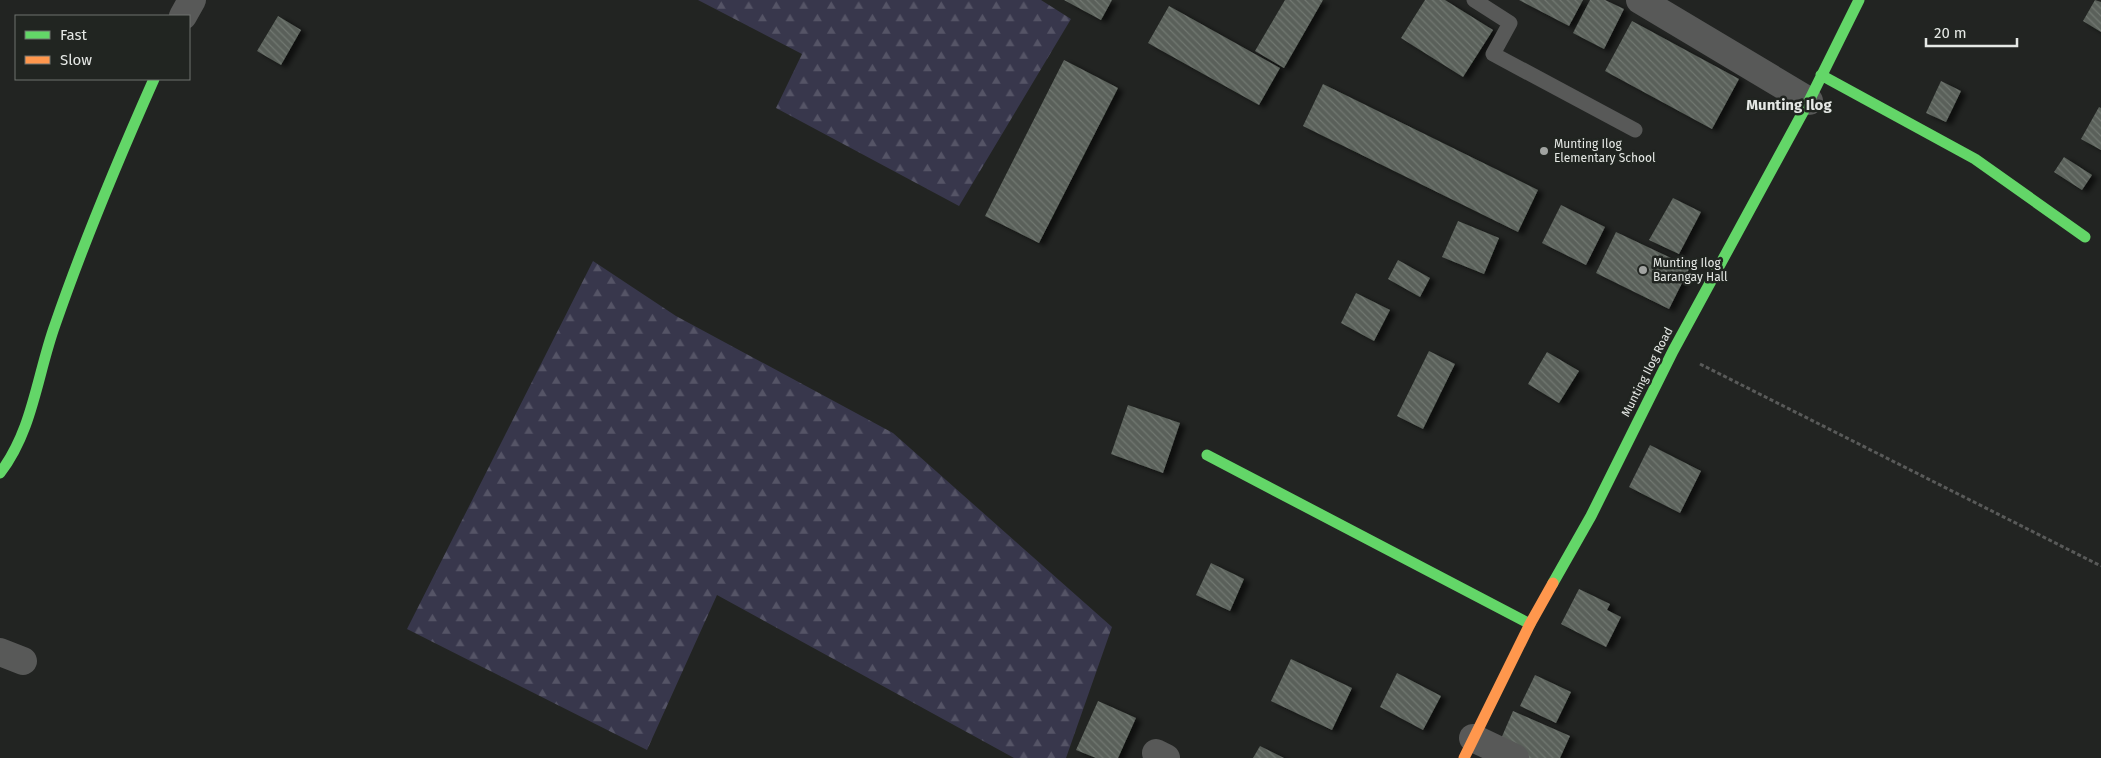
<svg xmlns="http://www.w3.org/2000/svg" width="2101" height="758" font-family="'Fira Sans',sans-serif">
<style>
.forest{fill:url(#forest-firs)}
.building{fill:url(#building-back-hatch);filter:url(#shadow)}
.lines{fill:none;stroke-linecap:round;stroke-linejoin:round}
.path{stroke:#595a59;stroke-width:3;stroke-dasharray:4 2.5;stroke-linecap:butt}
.lane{stroke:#585958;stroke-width:15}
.street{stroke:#585958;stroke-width:28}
.fast{stroke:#63d668;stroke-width:11}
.slow{stroke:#ff974d;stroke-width:11}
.poi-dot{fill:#a1a3a1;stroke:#212521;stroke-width:2}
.labels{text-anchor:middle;stroke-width:5;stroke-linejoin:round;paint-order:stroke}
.poi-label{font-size:12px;fill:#e5e8e5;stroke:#212521;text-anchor:start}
.street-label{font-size:12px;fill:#e5e8e5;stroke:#212521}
.quarter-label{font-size:15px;font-weight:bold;fill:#e5e8e5;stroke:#212521}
</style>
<defs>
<pattern id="forest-firs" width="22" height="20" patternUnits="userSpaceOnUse" patternTransform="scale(1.25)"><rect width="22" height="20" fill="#38374c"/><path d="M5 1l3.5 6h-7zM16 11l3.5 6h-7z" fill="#555466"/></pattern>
<pattern id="building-back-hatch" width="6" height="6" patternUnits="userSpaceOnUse" patternTransform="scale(1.25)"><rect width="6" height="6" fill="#5a615a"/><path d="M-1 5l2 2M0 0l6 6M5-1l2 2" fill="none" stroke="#727872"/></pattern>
<filter id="shadow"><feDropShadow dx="5.5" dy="3" stdDeviation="2.5" flood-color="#0009"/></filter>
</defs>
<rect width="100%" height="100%" fill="#222422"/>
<!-- forest -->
<path class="forest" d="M698,0h343l30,19 -112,187 -183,-98 26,-54z
M593,261l83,55 217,117 219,194 -46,131h-52l-297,-163 -70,155 -240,-121z"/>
<!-- building -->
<path class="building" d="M1064,0h48l-11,20z
M1285,0h38l-39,68 -29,-17z
M1425,0h20l48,30 -30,47 -62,-39z
M1519,0h64l-14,26z
M1590,0h15l19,9 -20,40 -31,-16z
M2095,0l6,2v30l-18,-11z
M1169,6l111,62 -21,37 -111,-62z
M278,16l23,14 -20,35 -24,-14z
M1632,21l107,58 -27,50 -107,-58z
M1064,60l54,28 -79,155 -54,-27z
M1941,81l20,10 -15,31 -20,-9z
M1323,84l215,106 -20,42 -215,-106z
M2099,107l2,1v42l-20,-11z
M2064,157l28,18 -10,15 -28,-18z
M1673,198l28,14 -22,42 -30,-14z
M1561,205l44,22 -19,38 -44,-22z
M1458,221l41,17 -15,36 -42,-17z
M1616,232l74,35 -21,42 -73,-36z
M1398,260l32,18 -10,19 -32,-18z
M1356,293l34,17 -16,31 -33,-18z
M1429,351l26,13 -32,65 -26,-13z
M1547,352l32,19 -20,32 -31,-19z
M1128,405l52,18 -17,50 -52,-19z
M1650,445l51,26 -21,42 -51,-26z
M1211,563l33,16 -14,32 -34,-16z
M1579,589l31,15 -3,6 14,7 -15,30 -45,-23z
M1291,659l61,29 -20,42 -61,-29z
M1397,673l44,23 -18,34 -43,-23z
M1535,675l36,17 -15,31 -36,-17z
M1098,701l38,17 -18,40h-22l-20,-8z
M1513,711l57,25 -10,22h-40l-23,-10z
M1260,746l24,12h-31z"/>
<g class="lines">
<!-- path -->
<path class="path" d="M1700,364l401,202"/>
<!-- lane -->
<path class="lane" d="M1474,0l36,23 -17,31 142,76"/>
<!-- street -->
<path class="street" d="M1640,0l169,101
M183,16l9,-16
M0,652l23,9
M1473,738l42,20
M1156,753l10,5"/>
<!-- fast -->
<path class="fast" d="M1821,75l154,84 110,78
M1207,455l323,169
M0,473c33,-43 37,-98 55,-148 29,-84 63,-165 99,-246
M1553,583l38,-67 82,-165 136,-250 50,-101"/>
<!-- slow -->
<path class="slow" d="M1464,758l66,-134 23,-41"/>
</g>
<!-- markers -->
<g class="poi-dot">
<circle cx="1544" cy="151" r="5"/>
<circle cx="1643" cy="270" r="5"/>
</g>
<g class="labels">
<!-- poi labels -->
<g class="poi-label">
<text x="1554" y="148">Munting Ilog<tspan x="1554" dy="14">Elementary School</tspan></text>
<text x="1653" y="267">Munting Ilog<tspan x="1653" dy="14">Barangay Hall</tspan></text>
</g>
<!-- street labels -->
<g class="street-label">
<text transform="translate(1647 372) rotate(-63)" y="4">Munting Ilog Road</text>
</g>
<!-- quarter labels -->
<g class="quarter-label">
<text x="1789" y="110">Munting Ilog</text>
</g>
</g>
<!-- legend -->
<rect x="15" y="15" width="175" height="65" fill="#212521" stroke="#6f736f"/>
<rect x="25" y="31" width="25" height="8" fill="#63d668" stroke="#6f736f"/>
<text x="60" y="40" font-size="15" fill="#e5e8e5">Fast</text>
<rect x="25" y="56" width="25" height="8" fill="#ff974d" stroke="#6f736f"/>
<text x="60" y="65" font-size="15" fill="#e5e8e5">Slow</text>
<!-- scale -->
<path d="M1926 38v8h91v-8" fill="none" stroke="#e5e8e5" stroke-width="2.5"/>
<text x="1934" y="38" font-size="15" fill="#e5e8e5" stroke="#212521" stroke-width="4" paint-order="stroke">20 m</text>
</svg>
